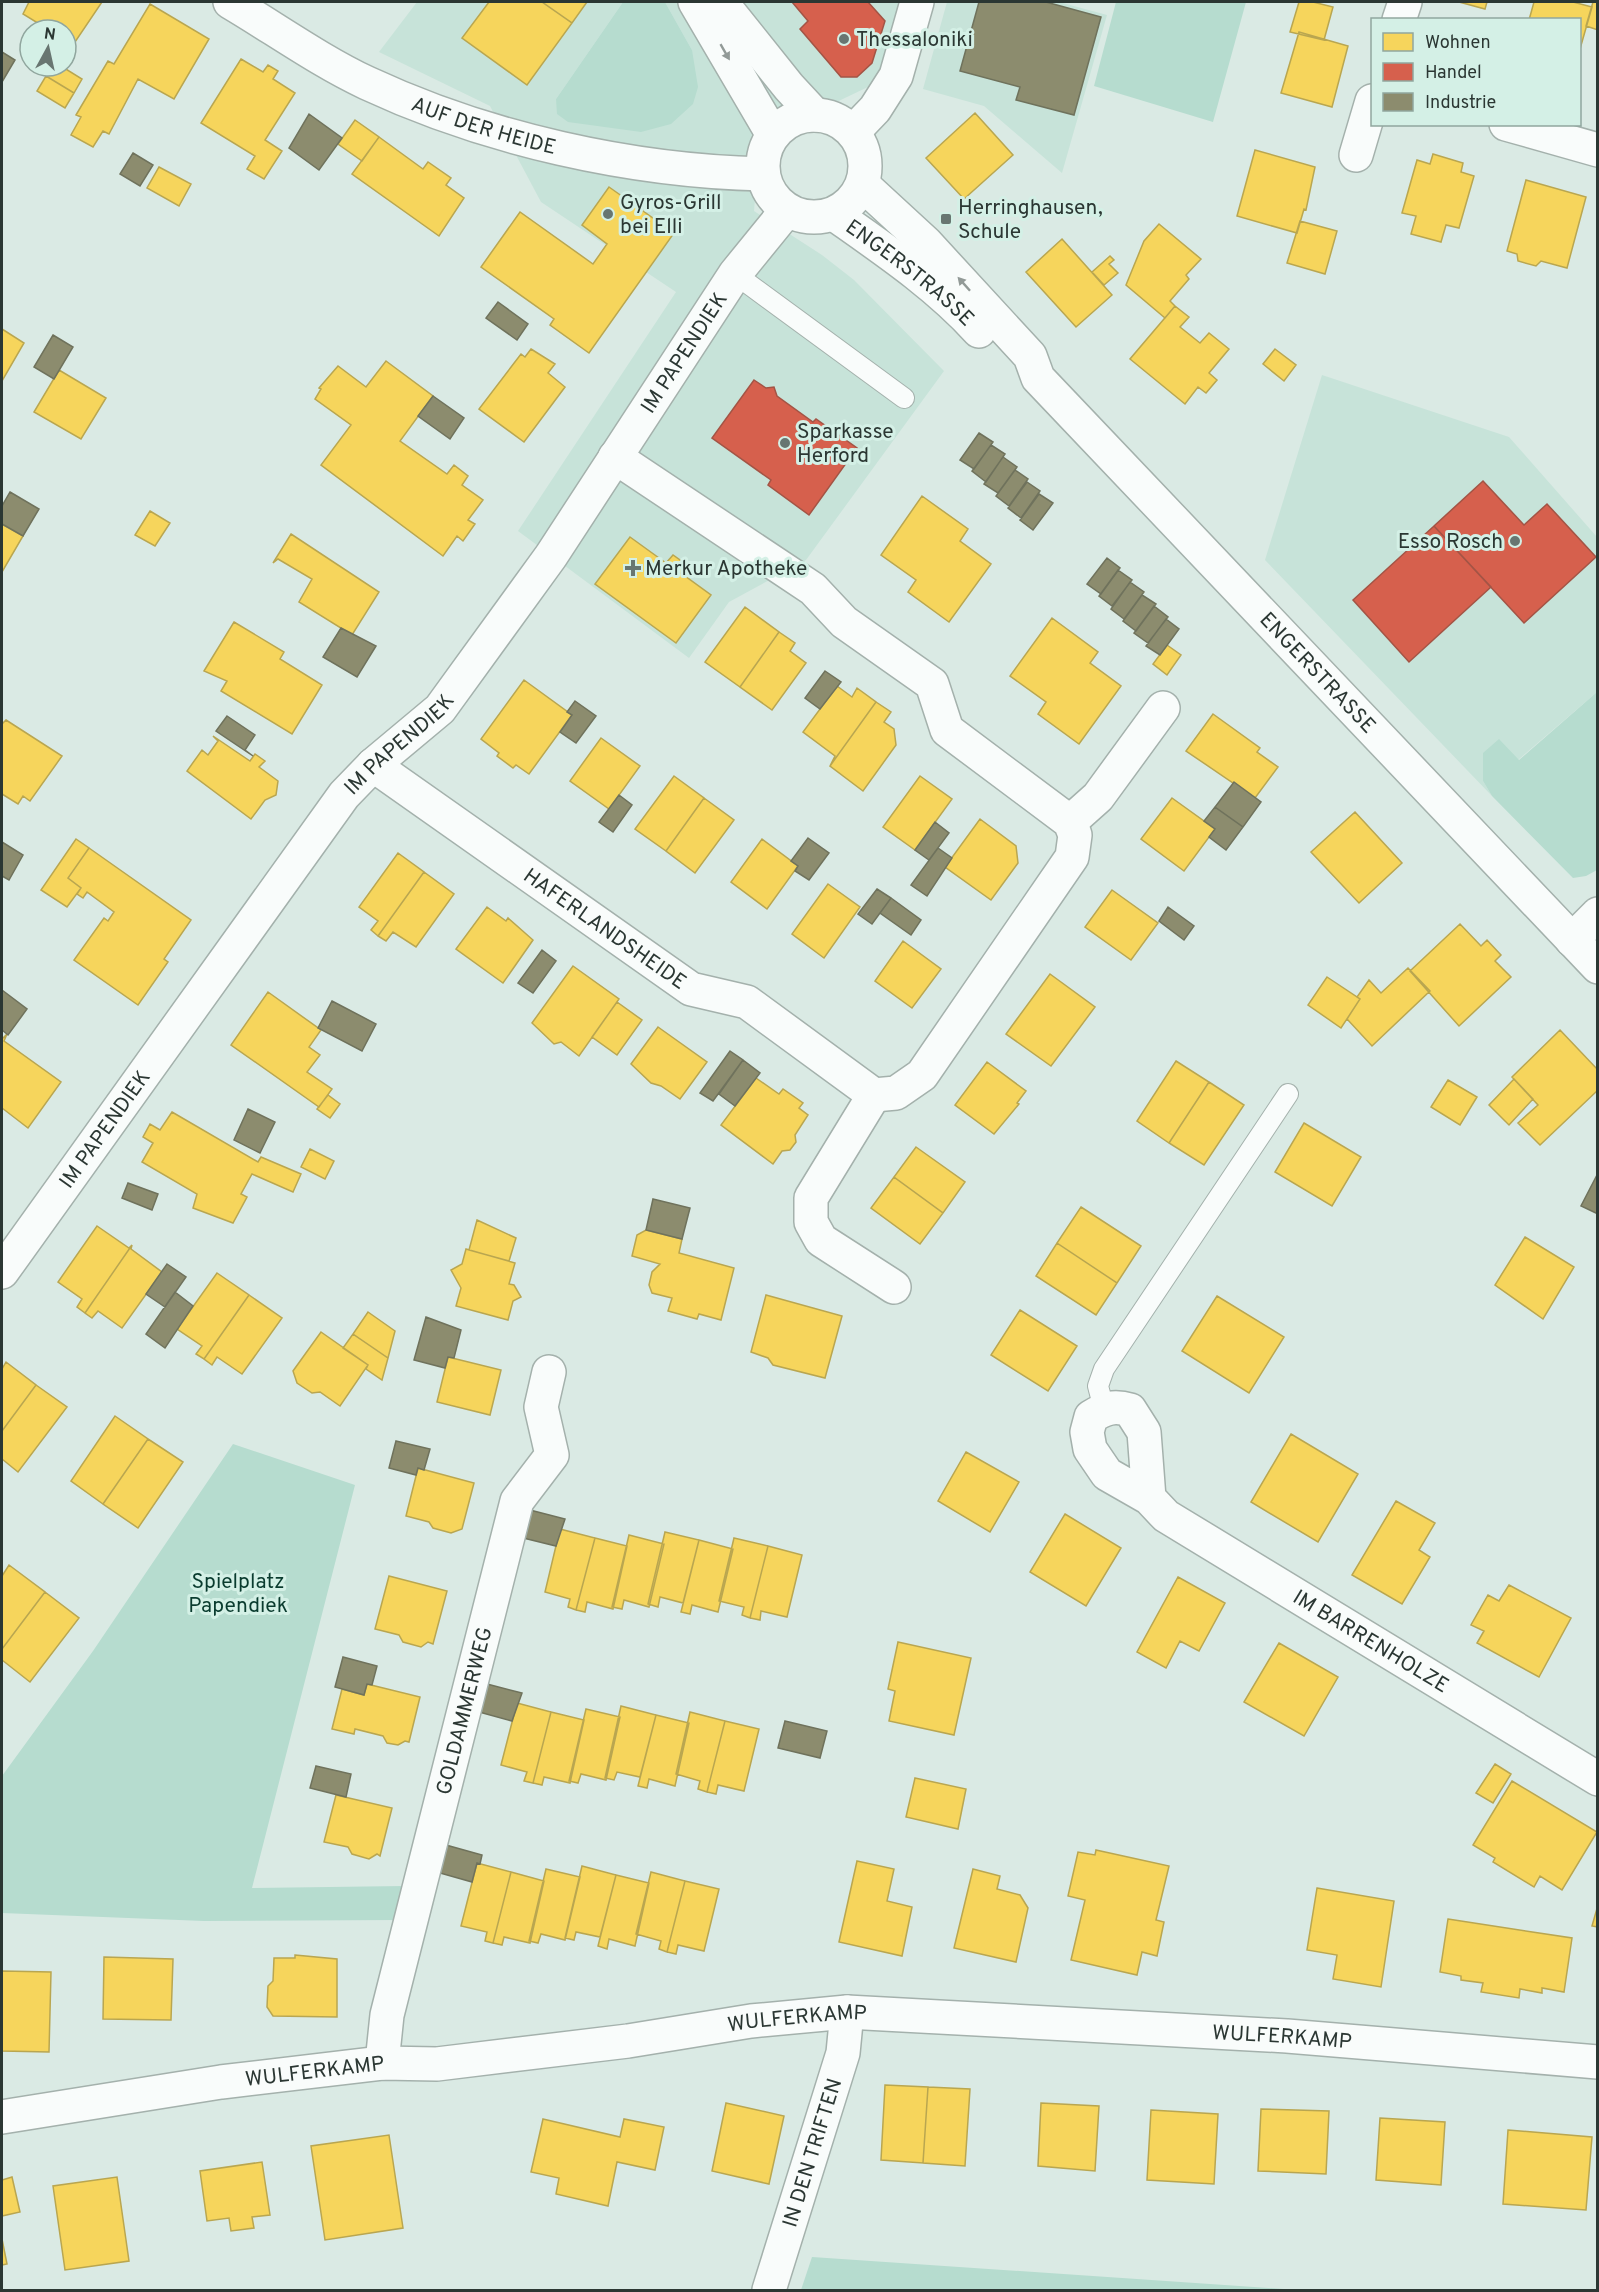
<svg xmlns="http://www.w3.org/2000/svg" width="1599" height="2292" font-family="Overpass,sans-serif">
<style>
.built{fill:#c7e3d9}
.green{fill:#b6dccf}
.homes{fill:#f6d55c;stroke:#b9a650;stroke-width:1.5}
.shops{fill:#d6604d;stroke:#a35445;stroke-width:1.5}
.industry{fill:#8c8c6e;stroke:#6f725c;stroke-width:1.5}
.lines{fill:none;stroke-linecap:round;stroke-linejoin:round}
.service-casing{stroke:#a4b1ac;stroke-width:22}
.minor-casing{stroke:#a4b1ac;stroke-width:36}
.secondary-casing{stroke:#a4b1ac;stroke-width:36}
.service{stroke:#f9fcfb;stroke-width:20}
.minor{stroke:#f9fcfb;stroke-width:33}
.secondary{stroke:#f9fcfb;stroke-width:33}
.oneway{fill:#929a97}
.poi-dot{fill:#687671;stroke:#d4f0e6;stroke-width:2}
.labels{text-anchor:middle;stroke-width:6;stroke-linejoin:round;paint-order:stroke}
.poi-label{font-size:21px;fill:#2b3733;stroke:#d4f0e6;text-anchor:start}
.street-label{font-size:21px;fill:#2b3733;stroke:#d4f0e6}
.park-label{font-size:21px;fill:#0a3c2f;stroke:#d4f0e6}
</style>
<rect width="100%" height="100%" fill="#daeae4"/>
<!-- built -->
<path class="built" d="M417,2h206l-67,97 136,-49 -27,-48h235l-15,66 -15,18 -92,44 -21,45 -3,36 68,44 32,25 90,91 -138,189 -77,42 -40,56 -171,-127 158,-239 -135,-90 -51,-96 -111,-54z
M947,2h112l48,13 -45,158 -78,-67 -61,-17z
M1322,375l187,62 88,100v155l-79,68 -35,21 9,15 -227,-236z"/>
<!-- green -->
<path class="green" d="M623,2h42l27,48 6,37 -5,17 -22,20 -30,8 -73,-10 -11,-8 -1,-15z
M1116,2h130l-33,120 -119,-36z
M1597,692v178l-11,6 -13,2 -81,-82 -9,-15v-28l16,-14 20,21z
M233,1444l122,41 -103,403 152,-2 -6,34 -194,1 -202,-8v-137l91,-125z
M812,2257l486,33h-497z"/>
<!-- homes -->
<path class="homes" d="M29,2h73l-29,43 -7,-4v-11h-17l-26,-16z
M489,2h53l30,21 -45,62 -65,-47z
M542,2h45l-15,21z
M1299,2h14l20,5 -9,33 -34,-8z
M1459,2h28l-2,7z
M1534,2h39l19,5 -12,42v-29h-51z
M1593,2h5v28l-12,-4z
M150,4l59,35 -35,60 -36,-20 -29,55 -6,-3 -10,16 -22,-12 10,-18 -5,-2 32,-54 6,3z
M1299,32l49,14 -16,61 -51,-14z
M241,59l22,13 5,-7 10,6 -5,8 22,14 -30,47 17,11 -18,28 -17,-10 8,-13 -54,-33z
M52,66h9l21,13 -8,14 -28,-17z
M46,76l28,17 -9,15 -28,-17z
M975,113l38,42 -49,44 -38,-41z
M355,120l24,17 -17,24 -24,-17z
M379,137l44,32 5,-7 23,16 -5,7 18,13 -25,38 -87,-62z
M1255,150l60,17 -9,43 -2,-1 -7,24 -60,-17z
M1433,154l30,9 -2,9 13,4 -15,52 -13,-3 -5,17 -30,-8 5,-18 -14,-3 15,-53 13,4z
M159,167l32,17 -12,22 -32,-18z
M1526,180l60,17 -19,71 -26,-7 -5,5 -18,-5 -1,-7 -10,-3z
M609,187l65,46 -85,120 -39,-28 4,-6 -73,-52 39,-55 73,52 14,-20 -25,-19z
M1300,221l37,10 -12,43 -38,-11z
M1159,224l42,35 -15,16 3,4 -19,22 5,5 -10,12 -39,-33 18,-44z
M1062,239l50,56 -36,32 -50,-55z
M1110,256l4,4 -5,4 9,9 -14,12 -12,-13z
M1175,306l14,11 -9,10 20,16 9,-10 20,16 -20,24 8,7 -11,13 -8,-6 -13,17 -55,-45z
M2,329l22,14 -22,38z
M531,349l24,15 -7,9 17,14 -41,55 -45,-33 42,-55 4,3z
M1275,349l21,16 -12,16 -21,-17z
M386,361l47,35 -33,45 47,33 7,-9 14,11 -6,9 21,15 -15,20 7,4 -12,17 -6,-5 -14,20 -122,-91 30,-40 -36,-26 6,-10 -2,-1 19,-22 28,21z
M59,370l47,28 -25,41 -47,-27z
M922,496l46,33 -8,12 31,23 -42,58 -41,-30 8,-12 -35,-25z
M150,511l20,12 -15,23 -20,-11z
M2,524l21,12 -21,36z
M291,534l88,58 -27,43 -53,-33 13,-23 -34,-20 -5,4z
M630,537l36,26 7,-8 14,10 -6,8 30,22 -35,48 -81,-59z
M745,607l34,25 -39,55 -35,-25z
M1052,618l46,34 -8,11 31,23 -42,58 -41,-30 8,-12 -36,-26z
M234,622l50,30 -4,7 42,26 -30,49 -71,-43 6,-10 -23,-10z
M779,632l16,11 -5,8 16,12 -34,47 -32,-23z
M1167,645l14,10 -14,20 -14,-11z
M524,680l48,35 -43,59 -13,-9 -3,3 -16,-12 2,-3 -18,-14z
M837,686l15,11 5,-9 19,14 -46,64 5,-10 -32,-24z
M876,702l15,10 -7,10 10,7 2,16 -33,46 -33,-25z
M1213,714l47,34 -3,4 21,15 -23,31 -69,-47z
M6,720l56,36 -32,45 -7,-5 -5,8 -16,-10v-70z
M213,736l37,25 5,-7 10,7 -6,6 19,14 -2,14 -11,5 -14,19 -64,-48 15,-21 6,5 10,-14z
M601,738l39,28 -31,43 -39,-28z
M674,776l30,22 -38,53 -31,-22z
M920,776l32,23 -37,51 -32,-23z
M704,798l30,22 -39,53 -29,-22z
M1172,798l43,31 -31,42 -43,-32z
M1355,812l47,51 -43,40 -48,-51z
M980,819l36,27 2,17 -27,37 -46,-33z
M76,839l13,9 -21,30 13,10 -14,19 -26,-17z
M762,839l36,27 -31,43 -36,-27z
M89,848l102,72 -27,39 4,3 -30,43 -64,-45 30,-42 4,3 6,-9 -27,-20 -4,6 -6,-4 4,-6 -13,-10z
M398,853l26,19 -46,64 -7,-6 7,-9 -19,-14z
M424,872l30,22 -38,53 -23,-15 -7,9 -8,-5z
M828,884l32,23 -36,51 -32,-24z
M1112,890l46,33 -27,37 -46,-33z
M487,907l19,14 2,-3 25,22 -30,43 -47,-34z
M1460,924l21,22 6,-6 14,15 -6,6 16,16 -52,49 -49,-55z
M903,941l38,28 -29,39 -37,-27z
M573,966l46,33 -40,57 -18,-14 -7,2 -22,-21z
M1408,968l22,23 -58,55 -25,-27 13,-20 -3,-2 12,-17 12,13z
M1050,974l45,33 -44,59 -45,-32z
M1327,977l33,22 -19,29 -33,-23z
M268,992l53,38 -12,17 11,8 -13,17 25,17 -13,18 -88,-62z
M617,1002l25,18 -25,35 -25,-18z
M658,1027l49,35 -27,37 -19,-13 -10,-3 -20,-19z
M1560,1030l38,40v20l-58,55 -22,-22 20,-18 -26,-28z
M7,1034l-3,7 57,41 -33,46 -26,-20v-69z
M1176,1061l33,21 -40,61 -32,-22z
M987,1062l39,29 -9,12 2,1 -25,30 -39,-29z
M756,1078l23,16 4,-5 20,14 -4,5 9,7 -13,20 1,7 -6,8 -8,1 -9,13 -52,-39z
M1514,1079l19,20 -24,26 -20,-20z
M1448,1080l29,17 -17,28 -29,-18z
M1209,1082l35,23 -40,60 -35,-22z
M328,1095l12,9 -10,14 -13,-9z
M172,1112l86,50 3,-5 40,17 -8,18 -41,-18 -11,20 6,3 -14,26 -40,-15 4,-14 -55,-32 11,-19 -10,-6 7,-13 10,6z
M1304,1123l57,34 -29,49 -57,-34z
M916,1147l49,35 -22,31 -49,-36z
M310,1149l24,12 -9,18 -24,-12z
M894,1177l49,36 -23,31 -49,-36z
M1081,1207l60,39 -24,37 -60,-40z
M477,1220l39,18 -7,23 -40,-11z
M97,1226l32,22 3,-3 -47,68 -8,-6 5,-8 -24,-17z
M646,1230l36,9 -3,14 55,15 -13,52 -22,-6 -2,5 -29,-8 4,-13 -20,-5 -3,-8 3,-13 8,-8 -28,-8 5,-21z
M1525,1237l49,30 -31,52 -48,-34z
M1057,1243l60,40 -21,32 -60,-39z
M132,1245l-1,4 31,23 -40,56 -24,-17 -6,7 -7,-5z
M466,1249l49,14 -6,21 5,1 7,12 -8,4 -5,19 -52,-14 5,-18 -10,-18 11,-6z
M217,1273l32,22 -45,64 -8,-5 6,-8 -25,-17z
M249,1295l33,23 -40,56 -25,-17 -5,8 -8,-6z
M766,1295l76,21 -17,62 -52,-13 -5,-7 -17,-6z
M1217,1296l67,41 -35,56 -67,-42z
M1020,1310l57,36 -29,45 -57,-36z
M368,1312l27,19 -7,27 -35,-24z
M321,1332l47,33 -28,41 -20,-14 -8,1 -15,-10 -4,-12z
M353,1334l35,24 -6,22 -16,-11 2,-4 -25,-17z
M448,1357l53,13 -11,45 -53,-13z
M6,1362l30,23 -34,46v-62z
M36,1385l31,22 -49,65 -16,-13v-28z
M115,1416l33,23 -45,65 -32,-23z
M1291,1434l67,40 -40,68 -67,-40z
M148,1439l35,23 -45,66 -35,-24z
M966,1452l53,30 -29,50 -52,-31z
M418,1468l56,15 -12,46 -11,4 -18,-5 -4,-6 -23,-6z
M1396,1501l39,22 -16,27 11,7 -28,47 -50,-29z
M1065,1514l56,34 -35,58 -56,-34z
M560,1529l35,9 -19,72 -8,-3 2,-8 -25,-7z
M665,1532l34,8 -16,63 -23,-6 -2,10 -10,-3z
M629,1535l35,9 -15,63 -25,-7 -2,9 -10,-2z
M595,1538l32,8 -14,63 -26,-7 -2,10 -9,-2z
M734,1538l34,8 -18,72 -8,-3 2,-8 -25,-6z
M699,1540l34,9 -15,63 -26,-7 -2,9 -9,-2z
M768,1546l34,9 -15,62 -26,-6 -1,9 -10,-2z
M9,1565l36,27 -43,57v-73z
M389,1576l58,15 -14,53 -5,-2 -7,5 -18,-5 -4,-7 -24,-6z
M1178,1577l47,26 -26,48 -19,-10 -14,27 -29,-16z
M1509,1585l62,33 -32,59 -62,-34 7,-12 -13,-6 17,-30 11,6z
M45,1592l34,26 -49,64 -28,-22v-11z
M898,1642l73,16 -17,77 -65,-14 6,-30 -7,-2z
M1279,1643l59,34 -34,59 -60,-34z
M367,1684l53,13 -11,45 -4,-1 -7,4 -11,-2 -4,-7 -28,-7 -1,5 -22,-5 10,-40 22,6z
M517,1703l34,9 -18,71 -9,-2 3,-9 -26,-7z
M621,1706l35,9 -16,62 -23,-5 -3,8 -9,-2z
M586,1709l34,8 -14,63 -25,-6 -3,9 -9,-2z
M551,1712l33,8 -14,63 -26,-6 -2,8 -9,-2z
M690,1712l35,9 -18,71 -9,-3 2,-8 -24,-7z
M656,1715l33,8 -14,63 -26,-7 -2,9 -9,-2z
M725,1721l34,8 -15,62 -26,-6 -2,9 -9,-2z
M1495,1764l16,10 -18,29 -17,-10z
M915,1778l51,11 -8,40 -52,-12z
M1512,1781l85,51 -35,58 -22,-14 -6,11 -41,-25 2,-4 -22,-13z
M336,1795l56,13 -12,48 -3,-2 -8,5 -17,-5 -4,-7 -24,-5z
M1096,1850l73,16 -13,54 8,2 -7,34 -15,-4 -5,23 -66,-15 14,-60 -17,-4 10,-44 17,3z
M857,1861l37,8 -7,32 25,6 -10,49 -63,-14z
M477,1863l34,9 -18,71 -8,-2 2,-9 -26,-6z
M582,1866l34,9 -16,62 -24,-5 -2,8 -9,-2z
M546,1869l34,8 -15,63 -24,-6 -3,9 -9,-2z
M973,1869l27,7 -3,13 23,6 8,13 -12,54 -62,-14z
M511,1872l33,9 -14,62 -26,-6 -2,8 -9,-2z
M651,1872l34,9 -18,71 -8,-3 2,-8 -25,-7z
M616,1875l33,8 -14,63 -26,-7 -2,10 -9,-3z
M685,1881l34,8 -15,62 -26,-6 -2,9 -9,-2z
M1317,1888l77,13 -13,86 -48,-8 4,-24 -30,-5z
M1598,1905v22l-6,-1z
M1448,1919l124,19 -8,54 -22,-4v5l-22,-4 -1,9 -38,-6 2,-9 -22,-3v-4l-21,-4z
M295,1955l42,4v58l-64,-1 -6,-9 1,-21 5,-5 1,-23h21z
M104,1957l69,2 -2,61 -68,-1z
M2,1971l49,1 -2,80 -47,-1z
M885,2085l43,2 -5,76 -42,-3z
M928,2087l42,2 -5,77 -42,-3z
M726,2103l58,13 -15,68 -57,-13z
M1041,2103l58,3 -4,65 -57,-5z
M1261,2109l68,2 -3,63 -68,-3z
M1151,2110l67,4 -4,70 -67,-4z
M1380,2118l65,4 -4,63 -65,-5z
M543,2119l77,18 4,-18 40,8 -9,43 -38,-8 -9,44 -52,-12 3,-16 -28,-6z
M1508,2130l84,7 -6,73 -83,-6z
M389,2135l14,93 -78,12 -14,-94z
M262,2162l8,53 -18,2 2,11 -23,3 -2,-13 -22,3 -7,-50z
M12,2177l8,35 -18,4v-36z
M117,2177l12,84 -64,9 -12,-84z
M2,2239l5,25 -5,1z"/>
<!-- shops -->
<path class="shops" d="M792,2h76l17,19 -13,42 -15,14h-16l-41,-48 8,-8z
M754,380l12,8 8,-1 3,9 36,26 3,-3 41,29 -48,67 -41,-30 3,-5 -59,-42z
M1483,481l41,44 23,-21 49,53 -72,66 -90,-97z
M1434,526l57,61 -82,75 -56,-62z"/>
<!-- industry -->
<path class="industry" d="M979,2h67l55,15 -27,98 -58,-15 4,-13 -60,-16z
M2,52l13,8 -13,22z
M309,114l33,24 -23,32 -30,-22z
M133,153l20,12 -13,21 -20,-12z
M498,302l30,22 -11,16 -31,-22z
M53,335l20,12 -19,32 -20,-12z
M433,396l31,22 -14,21 -32,-23z
M979,433l14,9 -19,27 -14,-9z
M991,445l14,9 -19,28 -14,-11z
M1003,457l14,10 -19,26 -14,-9z
M1015,470l13,9 -19,27 -13,-10z
M1027,482l13,9 -19,27 -13,-10z
M10,492l29,17 -16,27 -21,-12v-18z
M1039,494l14,9 -20,27 -13,-10z
M1107,558l13,10 -19,26 -14,-10z
M1118,570l14,10 -20,26 -13,-10z
M1130,582l14,10 -20,27 -13,-10z
M1142,595l14,9 -20,27 -13,-10z
M1154,606l14,11 -20,26 -14,-10z
M1166,619l13,10 -19,26 -14,-9z
M341,628l35,18 -19,31 -34,-20z
M825,671l16,11 -21,27 -15,-11z
M575,701l21,15 -20,27 -16,-11 12,-17 -5,-3z
M227,716l28,19 -10,15 8,6 -37,-25z
M1234,782l27,20 -18,25 -28,-20z
M619,795l13,10 -19,27 -14,-10z
M1215,807l28,20 -17,23 -17,-13 6,-8 -11,-8z
M935,822l14,11 -20,27 -14,-10z
M808,838l21,15 -20,27 -14,-9 3,-5 -7,-5z
M2,842l21,13 -14,25 -7,-4z
M938,848l14,10 -25,38 -16,-11z
M877,889l14,9 -19,26 -14,-10z
M891,898l30,22 -10,15 -31,-22z
M1168,907l26,19 -10,14 -25,-19z
M542,950l14,11 -23,32 -15,-10z
M2,990l25,19 -19,26 -6,-5z
M332,1001l44,23 -14,27 -44,-23z
M730,1051l13,9 -30,41 -13,-8z
M743,1060l17,13 -25,33 -16,-12z
M248,1109l27,13 -15,31 -26,-13z
M1598,1173v41l-17,-8z
M128,1183l30,11 -6,16 -30,-12z
M653,1199l37,9 -8,31 -36,-9z
M167,1264l19,13 -21,30 -19,-13z
M175,1292l18,14 -28,42 -19,-14z
M426,1317l35,13 -7,28 -6,-1 -3,11 -31,-8z
M396,1441l34,8 -6,21 -6,-2 -2,7 -27,-7z
M530,1510l35,9 -9,27 -33,-8z
M343,1657l34,9 -5,19 -5,-1 -3,11 -29,-8z
M487,1684l35,9 -10,28 -33,-9z
M785,1721l42,10 -7,27 -42,-10z
M316,1766l35,8 -5,23 -36,-9z
M446,1845l36,10 -2,9 -3,-1 -5,19 -32,-9z"/>
<g class="lines">
<!-- service casing -->
<g class="service-casing">
<path id="service" d="M735,274l169,124
M1104,1409l-6,-23 6,-17 184,-275"/>
</g>
<!-- minor casing -->
<g class="minor-casing">
<g id="minor">
<path id="s1" d="M230,2c44,26 90,59 137,81 120,56 264,88 396,91"/>
<path d="M1399,20l6,-18"/>
<path d="M1506,124l92,26"/>
<path d="M853,132l22,-23 21,-33 21,-74"/>
<path d="M1356,155l16,-54"/>
<path id="s2" d="M373,765l318,224 56,13 127,93 22,-2 26,-18 150,-218 3,-22 -5,-13 -123,-92 -15,-46 -88,-62 -31,-33 -198,-132"/>
<path d="M1070,822l28,-25 65,-89"/>
<path d="M1572,940l26,-26"/>
<path d="M874,1095l-63,103v24l10,18 73,47"/>
<path id="s3" d="M2,1272l342,-477 29,-30 67,-56 111,-153 184,-282 52,-64"/>
<path id="s4" d="M1149,1498l-5,-66 -14,-22c-16,-5 -25,-2 -39,7l-4,15 3,17 17,25 42,24 17,18 432,263"/>
<path id="s5" d="M382,2063l5,-48 130,-514 35,-46 -11,-48 8,-35"/>
<path id="s6" d="M2,2117l219,-35 161,-19 55,1 191,-23 123,-20 96,-9 440,24 311,26"/>
<path id="s7" d="M769,2290l74,-237 4,-41"/>
</g>
</g>
<!-- secondary casing -->
<g class="secondary-casing">
<g id="secondary">
<path d="M695,2l78,133"/>
<path d="M721,2l68,85 26,28"/>
<circle cx="814" cy="166" r="51"/>
<path id="s8" d="M863,185l63,58 104,113 8,22 560,589"/>
<path id="s9" d="M834,214c51,36 103,71 145,117"/>
</g>
</g>
<!-- service -->
<use href="#service" class="service"/>
<!-- minor -->
<use href="#minor" class="minor"/>
<!-- secondary -->
<use href="#secondary" class="secondary"/>
</g>
<!-- one-way arrows -->
<defs><path id="oneway-solid" d="M-6-.8H1V-3.2L6.5 0L1 3.2V.8H-6Z" transform="scale(1.5)"/></defs>
<g class="oneway">
<use href="#oneway-solid" transform="translate(725 52) rotate(60)"/>
<use href="#oneway-solid" transform="translate(964 284) rotate(-132)"/>
</g>
<!-- markers -->
<g class="poi-dot">
<circle cx="844" cy="39" r="6"/>
<circle cx="608" cy="214" r="6"/>
<rect x="940" y="213" width="12" height="12" rx="3"/>
<circle cx="785" cy="443" r="6"/>
<circle cx="1515" cy="541" r="6"/>
<path d="M630 559h6v6h6v6h-6v6h-6v-6h-6v-6h6z"/>
</g>
<g class="labels">
<!-- poi labels -->
<g class="poi-label">
<text x="856" y="46">Thessaloniki</text>
<text x="620" y="209">Gyros-Grill<tspan x="620" dy="24">bei Elli</tspan></text>
<text x="958" y="214">Herringhausen,<tspan x="958" dy="24">Schule</tspan></text>
<text x="797" y="438">Sparkasse<tspan x="797" dy="24">Herford</tspan></text>
<text x="1503" y="548" text-anchor="end">Esso Rosch</text>
<text x="645" y="575">Merkur Apotheke</text>
</g>
<!-- street labels -->
<g class="street-label">
<text dy="7" stroke="none"><textPath href="#s1" startOffset="284">AUF DER HEIDE</textPath></text>
<text dy="7" stroke="none"><textPath href="#s9" startOffset="96">ENGERSTRASSE</textPath></text>
<text dy="7" stroke="none"><textPath href="#s3" startOffset="1148">IM PAPENDIEK</textPath></text>
<text dy="7" stroke="none"><textPath href="#s8" startOffset="669">ENGERSTRASSE</textPath></text>
<text dy="7" stroke="none"><textPath href="#s3" startOffset="662">IM PAPENDIEK</textPath></text>
<text dy="7" stroke="none"><textPath href="#s2" startOffset="284">HAFERLANDSHEIDE</textPath></text>
<text dy="7" stroke="none"><textPath href="#s3" startOffset="176">IM PAPENDIEK</textPath></text>
<text dy="7" stroke="none"><textPath href="#s4" startOffset="510">IM BARRENHOLZE</textPath></text>
<text dy="7" stroke="none"><textPath href="#s5" startOffset="362">GOLDAMMERWEG</textPath></text>
<text dy="7" stroke="none"><textPath href="#s6" startOffset="802">WULFERKAMP</textPath></text>
<text dy="7" stroke="none"><textPath href="#s6" startOffset="1288">WULFERKAMP</textPath></text>
<text dy="7" stroke="none"><textPath href="#s6" startOffset="316">WULFERKAMP</textPath></text>
<text dy="7" stroke="none"><textPath href="#s7" startOffset="144">IN DEN TRIFTEN</textPath></text>
</g>
<!-- park labels -->
<g class="park-label">
<text x="238" y="1588">Spielplatz<tspan x="238" dy="24">Papendiek</tspan></text>
</g>
</g>
<!-- border -->
<rect width="1599" height="2292" fill="none" stroke="#2b3733" stroke-width="6"/>
<!-- legend -->
<rect x="1371" y="18" width="210" height="108" fill="#d4f0e6" stroke="#90a69e" stroke-width="1.5"/>
<rect x="1383" y="33" width="30" height="18" fill="#f6d55c" stroke="#90a69e" stroke-width="1.5"/>
<text x="1425" y="48" font-size="18" fill="#2b3733">Wohnen</text>
<rect x="1383" y="63" width="30" height="18" fill="#d6604d" stroke="#90a69e" stroke-width="1.5"/>
<text x="1425" y="78" font-size="18" fill="#2b3733">Handel</text>
<rect x="1383" y="93" width="30" height="18" fill="#8c8c6e" stroke="#90a69e" stroke-width="1.5"/>
<text x="1425" y="108" font-size="18" fill="#2b3733">Industrie</text>
<!-- north arrow -->
<g transform="translate(48 48) rotate(8)"><circle r="28" fill="#d4f0e6" stroke="#90a69e" stroke-width="1.5"/>
<path d="M0-4.5L10 22L0 15L-10 22Z" fill="#687671"/>
<text y="-9" font-size="16" font-weight="bold" text-anchor="middle" fill="#2b3733">N</text>
</g>
</svg>
